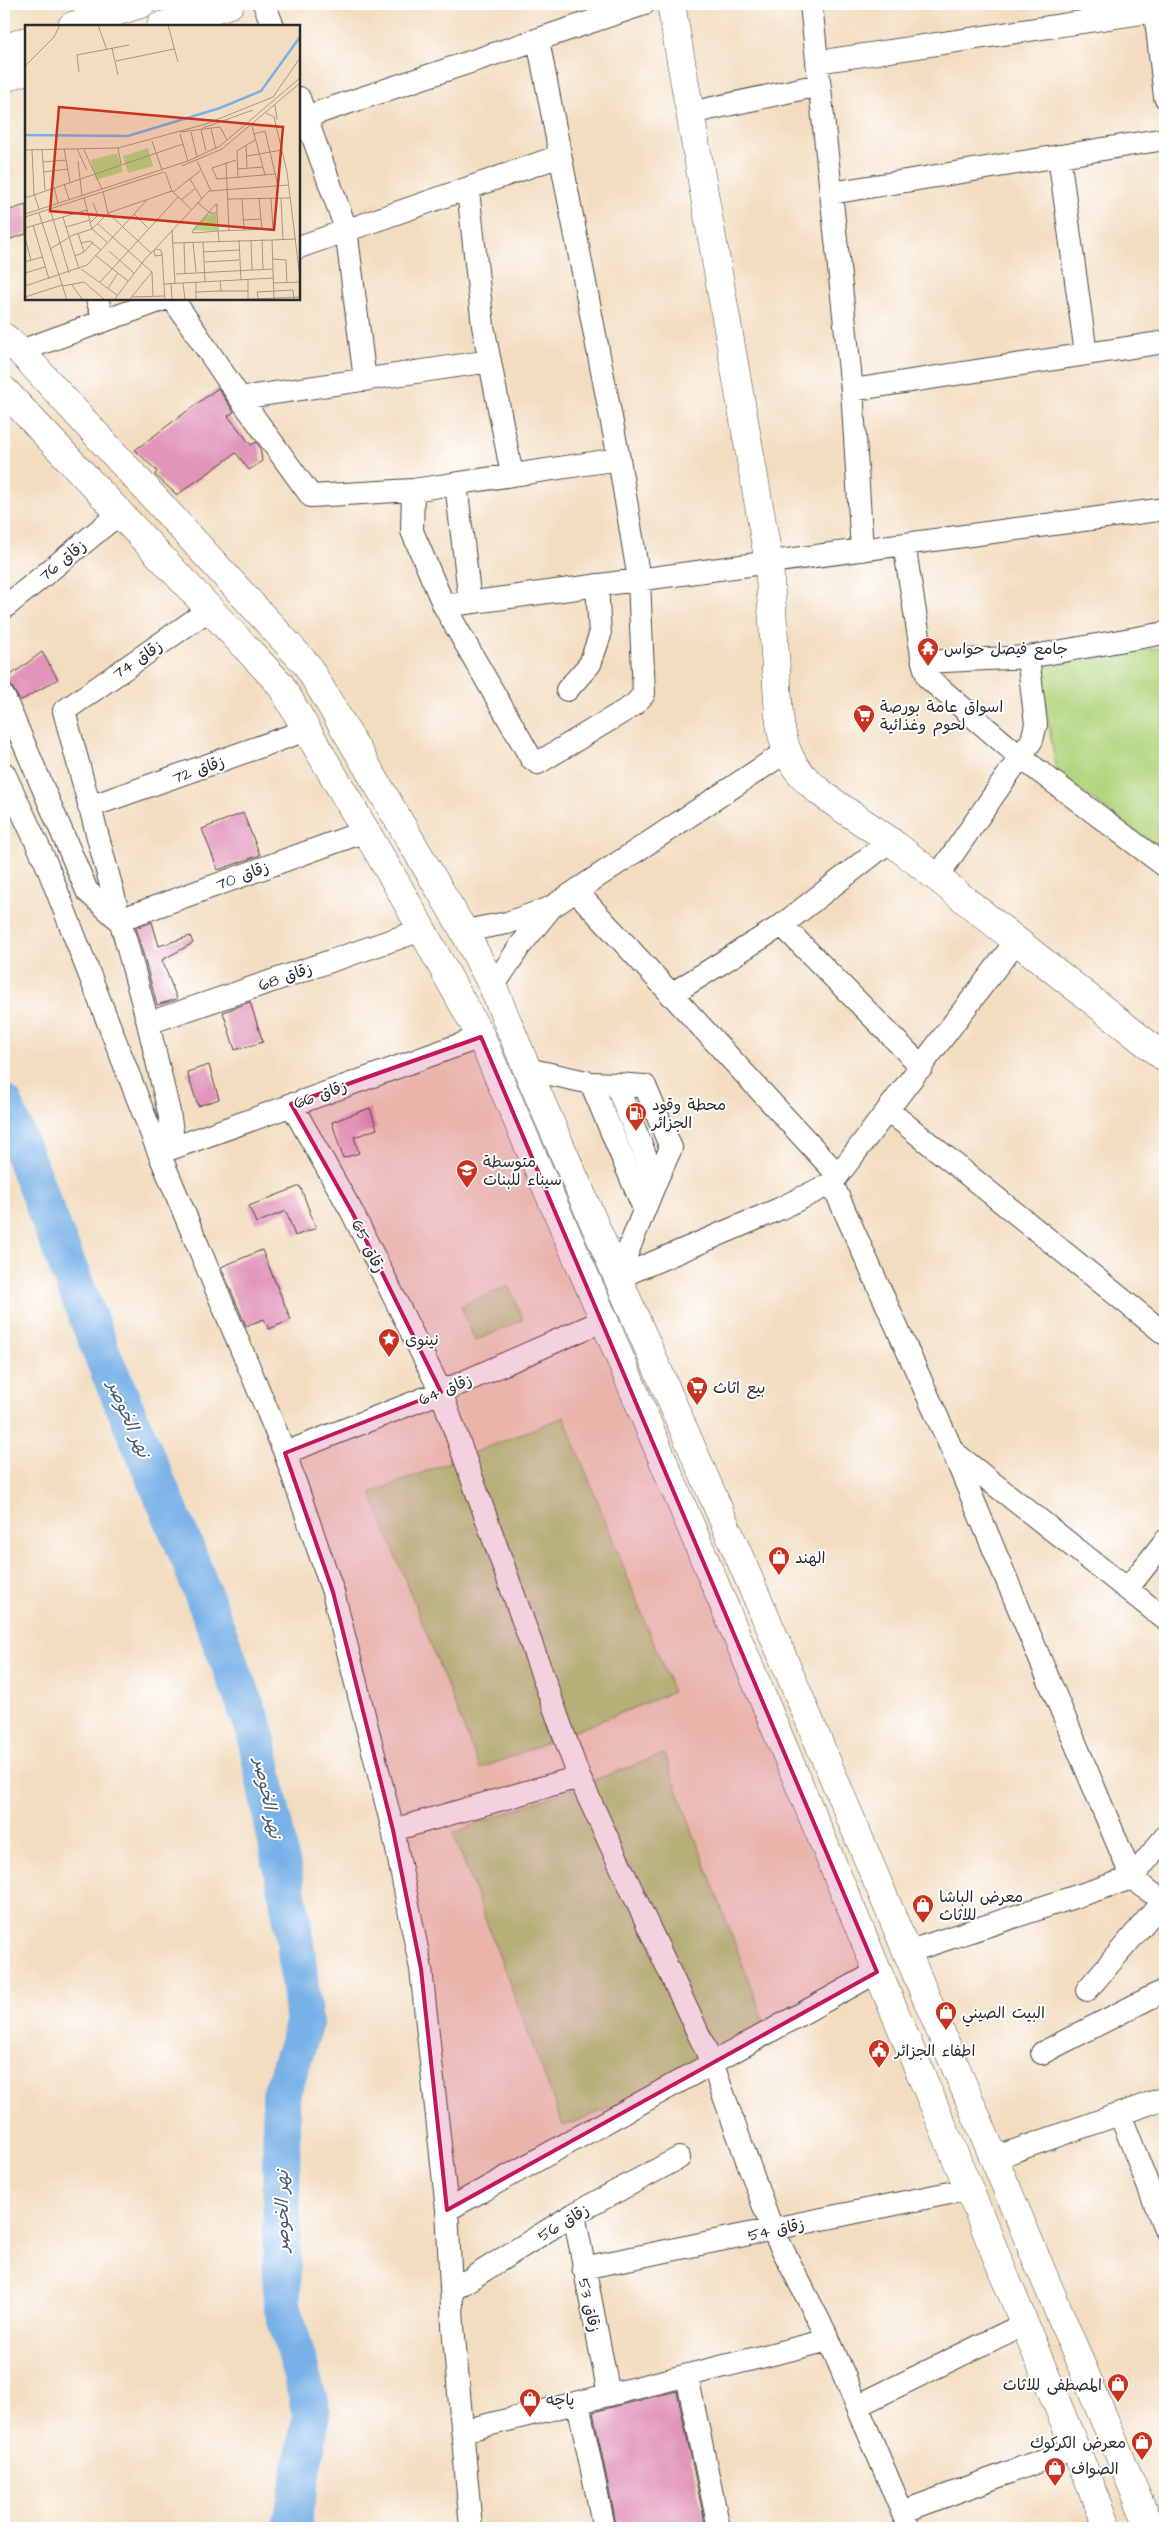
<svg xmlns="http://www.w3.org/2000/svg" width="1169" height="2532" font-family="'Architects Daughter','Playpen Sans Arabic',sans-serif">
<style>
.green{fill:#b2d67f;stroke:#6e8055}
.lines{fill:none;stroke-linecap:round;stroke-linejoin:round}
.river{stroke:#77b1e7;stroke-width:38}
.building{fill:#e195b9}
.minor-casing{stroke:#494641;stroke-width:24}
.major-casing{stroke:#494641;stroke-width:29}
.minor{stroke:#fff;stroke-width:22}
.major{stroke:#fff;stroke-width:28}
.marked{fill:#c2185b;fill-opacity:0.2;stroke:#c2185b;stroke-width:4;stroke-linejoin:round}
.labels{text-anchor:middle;stroke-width:4;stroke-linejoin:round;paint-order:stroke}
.street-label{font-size:16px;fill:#2b2b2b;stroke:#fff}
.poi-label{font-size:16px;fill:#2b2b2b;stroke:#fff;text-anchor:start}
.water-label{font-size:18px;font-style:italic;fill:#465a6d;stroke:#fff}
.inset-river{fill:none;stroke:#77b1e7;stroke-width:2.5}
.inset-road{fill:none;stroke:#a39684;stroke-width:1}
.view{fill:#c8321e;fill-opacity:0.15;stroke:#c8321e;stroke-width:2.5}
.inset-edge{fill:none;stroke:#2b2b2b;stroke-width:2.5}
</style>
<rect width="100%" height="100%" fill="#fff"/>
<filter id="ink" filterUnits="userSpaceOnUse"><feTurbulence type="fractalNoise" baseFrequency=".02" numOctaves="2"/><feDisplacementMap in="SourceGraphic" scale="10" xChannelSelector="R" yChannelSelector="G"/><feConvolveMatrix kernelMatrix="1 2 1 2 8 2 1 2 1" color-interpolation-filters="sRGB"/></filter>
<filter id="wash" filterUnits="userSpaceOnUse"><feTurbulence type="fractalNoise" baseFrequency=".0096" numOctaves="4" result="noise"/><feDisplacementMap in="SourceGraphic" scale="20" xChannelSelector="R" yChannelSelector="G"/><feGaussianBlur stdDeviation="1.12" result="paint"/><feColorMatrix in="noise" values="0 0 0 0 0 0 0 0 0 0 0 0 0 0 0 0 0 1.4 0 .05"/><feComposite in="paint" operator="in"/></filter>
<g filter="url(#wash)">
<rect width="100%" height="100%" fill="#f3ddc0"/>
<!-- green -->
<path class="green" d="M1165,647v206l-108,-80 -18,-105z
M509,1286l14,34 -48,21 -14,-35z
M564,1417l109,275 -193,77 -109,-276z
M664,1754l109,292 -210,80 -110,-293z"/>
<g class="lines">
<!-- river -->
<path class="river" d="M4,1104l100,255 82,191 69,180 39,200 10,95 -23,70 1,210 30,108 -20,110 2,5"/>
</g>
<g id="blocks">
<!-- building -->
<path class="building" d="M26,205v29l-22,7v-29z
M218,388l16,24 -6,4 23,29 5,-3 4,6 2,13 -13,9 -13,-17 -59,42 -22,-20 2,-4 -22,-21z
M42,652l16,27 -38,22 -13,-23z
M243,813l17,42 -42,15 -16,-41z
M152,922l7,24 31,-10 3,7 -31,17 15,39 -20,6 -21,-77z
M250,1002l13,40 -28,8 -12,-38z
M209,1065l10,34 -21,7 -11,-34z
M370,1108l7,21 -23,8 5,16 -16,5 -11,-36z
M300,1186l16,42 -21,8 -9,-25 -30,12 -7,-17z
M262,1250l29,70 -22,9 -5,-10 -18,7 -25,-59z
M677,2391l29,137h-89l-24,-116z"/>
</g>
</g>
<g filter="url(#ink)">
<use href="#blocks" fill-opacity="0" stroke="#494641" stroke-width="1"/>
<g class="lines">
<!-- minor casing -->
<g class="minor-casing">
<path id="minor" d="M264,4l9,22
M811,4l41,386 10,160
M817,62l338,-51 10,86
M299,98l47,131 19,151
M690,113l129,-28
M299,119l345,-115
M1059,156l27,198
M468,190l15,136 29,149
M831,193l334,-54
M299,247l261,-91
M97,299l7,22
M173,299l67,99 71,98 102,-6 206,-31
M20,351l145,-52
M852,390l313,-48
M240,398l250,-37
M456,484l14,118
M413,490l-1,41 32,75 87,152 7,5 96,-58 10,-11 -5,-114 -20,-121 -81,-419
M904,544l19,118
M444,606l721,-97
M4,608l116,-95
M1165,633l-137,24 -105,5 5,16 92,79 145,109
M567,690l23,-26 10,-29 -3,-50
M4,697l83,194 32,29 247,-89
M4,773l42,90 113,290 126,300 48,139 60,238 28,139 26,241 6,116 18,202
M89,807l218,-77
M937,877l95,-137 4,-16 -8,-67
M576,891l262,284
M782,925l140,142
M464,931l43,-8 43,-15 237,-157
M493,987l27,-41 30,-37
M670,995l112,-70 108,-84
M148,1023l274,-93
M527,1069l64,14 25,1 40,97 -39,97
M591,1083l53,126
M616,1084l29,2 26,62 -15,33
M291,1104l61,108 89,180 138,385 133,286 60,166 57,111 80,188
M889,1111l276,223
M159,1153l13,-22 -3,-19 -21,-89 -84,-312 146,-102
M159,1153l322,-116
M832,1183l121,269 179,426 33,25
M617,1278l162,-69 53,-26 185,-243
M285,1453l156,-61 163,-72
M956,1454l209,165
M1127,1589l38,-48
M393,1830l186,-53
M907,1952l225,-74 33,-41
M1087,1990l76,-89
M1042,2053l123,-63
M1120,2114l45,115
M994,2158l171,-60
M447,2210l430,-238
M574,2214l35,181
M583,2268l386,-79
M451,2291l123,-77 105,-56
M687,2376l32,152
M578,2403l26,125
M857,2406l167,-82
M463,2431l366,-91
M902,2512l173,-64"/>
</g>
<!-- major casing -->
<g class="major-casing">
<path id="major" d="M671,4l98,559 10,152c2,19 6,38 18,54 22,29 71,54 101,78 89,70 178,140 267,211
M72,26l69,-22
M161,26l69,-22
M4,49l22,-8
M4,78l22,-8
M4,337l16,14 287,314 157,266 29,56 34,82 248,570 375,889
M4,390l276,294 119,204 82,149 123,283 365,869 139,339"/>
</g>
<!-- minor -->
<use href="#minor" class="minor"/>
<!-- major -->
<use href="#major" class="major"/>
</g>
</g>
<!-- marked area -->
<path class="marked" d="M481,1037l396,935 -430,238 -26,-241 -28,-139 -60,-238 -48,-139 156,-61 -89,-180 -61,-108z"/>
<!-- icons -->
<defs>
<g id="temple-pin" transform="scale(1.125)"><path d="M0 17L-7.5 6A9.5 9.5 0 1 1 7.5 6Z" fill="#c8321e" stroke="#fff"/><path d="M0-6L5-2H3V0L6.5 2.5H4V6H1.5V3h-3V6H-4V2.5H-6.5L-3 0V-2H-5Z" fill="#fff"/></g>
<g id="supermarket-pin" transform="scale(1.125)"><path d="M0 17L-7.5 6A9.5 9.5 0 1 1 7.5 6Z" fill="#c8321e" stroke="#fff"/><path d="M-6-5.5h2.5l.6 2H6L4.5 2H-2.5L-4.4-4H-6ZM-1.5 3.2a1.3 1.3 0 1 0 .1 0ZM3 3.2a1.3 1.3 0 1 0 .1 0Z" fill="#fff"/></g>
<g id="fuel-pin" transform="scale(1.125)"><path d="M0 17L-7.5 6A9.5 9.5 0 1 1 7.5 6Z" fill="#c8321e" stroke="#fff"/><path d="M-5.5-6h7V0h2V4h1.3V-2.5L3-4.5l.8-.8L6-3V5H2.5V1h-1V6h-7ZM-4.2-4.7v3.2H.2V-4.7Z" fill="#fff"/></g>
<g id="school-pin" transform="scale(1.125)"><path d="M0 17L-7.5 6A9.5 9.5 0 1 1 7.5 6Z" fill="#c8321e" stroke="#fff"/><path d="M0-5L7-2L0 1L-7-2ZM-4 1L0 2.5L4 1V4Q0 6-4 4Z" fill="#fff"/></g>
<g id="sight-pin" transform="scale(1.125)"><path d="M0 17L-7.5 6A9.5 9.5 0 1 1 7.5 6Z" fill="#c8321e" stroke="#fff"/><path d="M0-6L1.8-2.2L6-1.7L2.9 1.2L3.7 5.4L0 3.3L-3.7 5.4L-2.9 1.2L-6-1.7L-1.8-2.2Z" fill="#fff"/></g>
<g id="shop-pin" transform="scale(1.125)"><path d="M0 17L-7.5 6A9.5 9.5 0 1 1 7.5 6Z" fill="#c8321e" stroke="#fff"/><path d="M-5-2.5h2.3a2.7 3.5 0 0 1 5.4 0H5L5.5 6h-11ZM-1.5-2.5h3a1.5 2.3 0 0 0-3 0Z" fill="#fff"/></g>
<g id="civic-pin" transform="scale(1.125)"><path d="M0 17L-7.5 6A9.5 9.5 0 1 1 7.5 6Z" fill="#c8321e" stroke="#fff"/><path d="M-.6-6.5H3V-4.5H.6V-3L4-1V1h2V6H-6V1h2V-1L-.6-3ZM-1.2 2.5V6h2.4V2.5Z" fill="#fff"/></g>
</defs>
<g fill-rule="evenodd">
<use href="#temple-pin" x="928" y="648"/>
<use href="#supermarket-pin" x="864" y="715"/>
<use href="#fuel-pin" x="636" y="1113"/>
<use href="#school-pin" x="467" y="1170"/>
<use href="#sight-pin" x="389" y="1339"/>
<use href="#supermarket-pin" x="697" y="1387"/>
<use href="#shop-pin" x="779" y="1557"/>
<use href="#shop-pin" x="923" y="1905"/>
<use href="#shop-pin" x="946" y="2012"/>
<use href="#civic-pin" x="879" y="2050"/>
<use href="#shop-pin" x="1118" y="2384"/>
<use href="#shop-pin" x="530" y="2399"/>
<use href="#shop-pin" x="1142" y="2442"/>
<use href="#shop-pin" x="1055" y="2468"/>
</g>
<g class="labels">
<!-- street labels -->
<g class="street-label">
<text transform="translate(62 560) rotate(-39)" y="6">زقاق 76</text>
<text transform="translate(137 659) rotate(-34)" y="6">زقاق 74</text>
<text transform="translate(198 769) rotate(-19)" y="6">زقاق 72</text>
<text transform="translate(242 875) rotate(-20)" y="6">زقاق 70</text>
<text transform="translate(285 976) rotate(-19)" y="6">زقاق 68</text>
<text transform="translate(320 1094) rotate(-20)" y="6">زقاق 66</text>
<text transform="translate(369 1246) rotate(64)" y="6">زقاق 65</text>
<text transform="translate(445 1389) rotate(-23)" y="6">زقاق 64</text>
<text transform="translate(563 2222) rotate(-31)" y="6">زقاق 56</text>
<text transform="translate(776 2229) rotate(-12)" y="6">زقاق 54</text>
<text transform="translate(590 2305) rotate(78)" y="6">زقاق 53</text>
</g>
<!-- poi labels -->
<g class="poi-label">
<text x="944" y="654">جامع فيصل حواس</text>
<text x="880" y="712">اسواق عامة بورصة<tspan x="880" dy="18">لحوم وغذائية</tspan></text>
<text x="652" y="1110">محطة وقود<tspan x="652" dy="18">الجزائر</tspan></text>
<text x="483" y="1167">متوسطة<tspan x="483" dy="18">سيناء للبنات</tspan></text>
<text x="405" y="1345">نينوى</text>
<text x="713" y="1393">بيع اثاث</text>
<text x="795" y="1563">الهند</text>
<text x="939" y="1902">معرض الباشا<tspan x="939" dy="18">للاثاث</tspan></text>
<text x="962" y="2018">البيت الصيني</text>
<text x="895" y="2056">اطفاء الجزائر</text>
<text x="1102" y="2390" text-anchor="end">المصطفى للاثاث</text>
<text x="546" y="2405">پاچه</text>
<text x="1126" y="2448" text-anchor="end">معرض الكركوك</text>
<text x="1071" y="2474">الصواف</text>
</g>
<!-- water labels -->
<g class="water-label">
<text transform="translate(129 1419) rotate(67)" y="6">نهر الخوصر</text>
<text transform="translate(268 1798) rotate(79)" y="6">نهر الخوصر</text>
<text transform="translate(282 2211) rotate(-90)" y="6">نهر الخوصر</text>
</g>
</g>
<!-- overview -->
<g transform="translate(25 25)">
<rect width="275" height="275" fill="#f3ddc0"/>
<path d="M123,123l5,18 -25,7 -5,-17zM92,128l6,19 -27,8 -5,-20zM191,189l1,17 -25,-1 14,-15z" fill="#b2d67f"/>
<path class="inset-river" d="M0,110l103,1 92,-28 41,-17 39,-54"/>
<path class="inset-road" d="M73,0l9,25M143,0l10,37M87,23l6,27M91,36l58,-12M0,41l29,-29 6,-12M54,47l-2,-17 52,-10M250,80l2,15M241,88l8,4 13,55 13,106M227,101l13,49M186,104l5,20M155,107l40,-5 7,13M166,107l6,25M155,109l8,27M229,109l11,-3 13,55M127,116l10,29M221,120l1,23M93,123l3,16M7,124l2,45 5,15M17,124l3,41M39,124l6,33M52,124l10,21M0,125l93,-2 88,-24 67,-27 27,-39M59,125l18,39M181,126l-5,-21 2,-2 50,-18M222,131l35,-6M211,135l-24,8 5,11 58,-5M53,136l4,35M172,136l14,30M18,137l23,-2M201,137l3,69M157,141l40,-17 78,-66M212,144l26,-2M19,147l24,-3M140,147l7,19 20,19M213,153l-1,-27 18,-11M165,154l12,20M39,159l5,15M29,162l4,16M78,167l5,21 43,40M148,167l27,-21M0,173l158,-54M59,173l8,31 15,13M203,174l62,-1M217,174l2,31M234,174l3,30M256,174l2,40M156,175l14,-11M173,178l12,10h7M25,184l19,64M14,188l28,87M0,189l163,-53 32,-15 80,-68M109,189l14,14M0,192l139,-45M38,192l3,10 24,-7M218,195l18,-1M66,197l7,-7 -5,-12M73,199l54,48 1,24M8,200l16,54M41,202l13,42M0,203l62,-18M147,205l3,53M53,208l6,19M0,213l6,22M237,214l1,30M214,215l2,40M226,215l1,30M194,216l-1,-10 -1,-18v-9h-1l-24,28 2,1 24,-2 26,-1 29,-1 -2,-30M168,217l3,30M178,217l2,39M56,218l9,-2 11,9M148,218l99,-3M159,218l1,30M25,224l23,-14 19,-6 16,-16 64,-22M130,224l54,-58 80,-6M84,226l25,22M178,227l36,-2M137,229l3,46M70,230l33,26M50,231l9,-4 9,-10M248,234l13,1 1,23M0,237l17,-5M180,237l34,-2M56,244l36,26M0,248l20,-6M151,249l97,-5M223,254v21M75,257l78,-85M171,257v18M146,258l1,17M158,258l2,17M249,258l26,-1M139,259l110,-6M47,260l11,15M0,261l62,-21 60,-65M38,261l21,-4 21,18M83,263l10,-15M196,266h27M171,267l25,-1 -1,-10M0,272l37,-12M106,272l33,-1M233,273l-1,-6 36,-2 1,10M89,275l32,-42 9,-9 6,1 1,5 -7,1 -1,-6M104,275l23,-28M205,275l70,-3M249,275l-2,-60 23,-1"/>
<path class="view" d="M34,82l224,20 -9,103 -224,-19z"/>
<rect width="275" height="275" class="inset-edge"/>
</g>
<!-- margin -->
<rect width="1169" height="2532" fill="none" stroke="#fff" stroke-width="20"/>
</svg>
